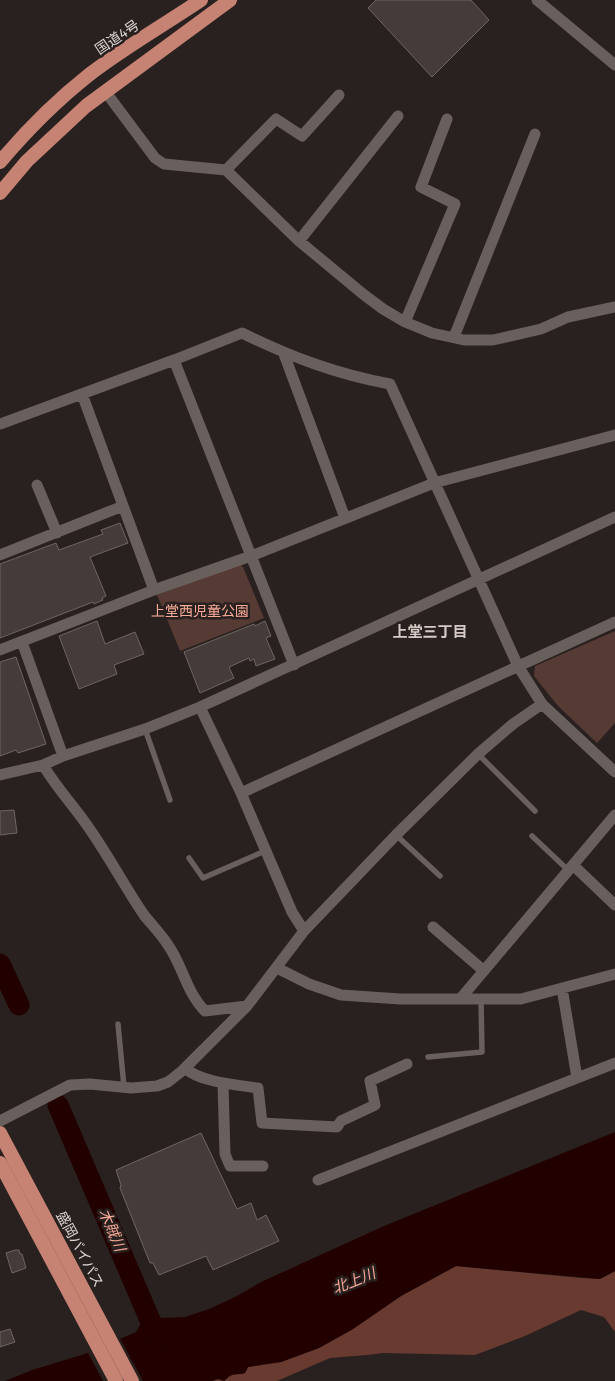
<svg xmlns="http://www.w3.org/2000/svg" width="615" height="1381" font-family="'Fira Sans','Noto Sans JP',sans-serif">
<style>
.green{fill:#563a34}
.forest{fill:#683a30}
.water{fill:#200}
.pier{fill:#29211f}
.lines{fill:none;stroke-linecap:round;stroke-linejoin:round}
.river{stroke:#200;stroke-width:21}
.building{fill:#453b39;stroke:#6f6562}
.service{stroke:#695f5d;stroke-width:5.5}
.minor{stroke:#695f5d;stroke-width:11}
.trunk{stroke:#c68272;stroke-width:14}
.labels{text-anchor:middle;stroke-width:5;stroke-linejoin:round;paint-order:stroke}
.street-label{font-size:14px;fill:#dbd5d3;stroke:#29211f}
.park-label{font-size:14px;fill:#fdac9b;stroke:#29211f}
.neighbourhood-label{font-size:15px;font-weight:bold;fill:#d6cac7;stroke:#29211f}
.water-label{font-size:15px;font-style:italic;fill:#f9a998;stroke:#29211f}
</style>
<rect width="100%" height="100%" fill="#29211f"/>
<!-- green -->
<path class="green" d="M239,564l4,3 21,51 -84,33 -23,-56z
M615,631v92l-18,20 -39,-37 -24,-30 1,-10z"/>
<!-- forest -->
<path class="forest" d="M456,1266l125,12 19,1 15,-8v61l-11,-15 -23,-7 -56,26 -50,19 -92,-2 -16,2 -37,3 -53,23h-64l5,-2 6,2c10,-10 11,-5 21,-8l3,-6 33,-5 38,-14 34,-19 48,-33z"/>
<!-- water -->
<path class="water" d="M615,1132v139l-15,8 -144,-13 -55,30 -48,33 -34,19 -38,14 -33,5 -3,6c-10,3 -11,-2 -21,8l-6,-2 -6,2h-207l27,-11 56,-17 48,-21 6,-11 -1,-5 9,-3 12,5 23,-1 24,-8 26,-12 26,-15 123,-56z"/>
<!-- pier -->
<path class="pier" d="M119,1337l24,44h-40l-16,-30z"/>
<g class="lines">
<!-- river -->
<path class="river" d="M0,964l19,41
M58,1105l101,236"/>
</g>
<!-- building -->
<path class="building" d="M376,0h95l18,20 -57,57 -64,-69z
M120,523l8,20 -38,14 16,39 -4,2 1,2 -9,4 -1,-2 -93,36v-74l56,-21 3,7 44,-16 -2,-4z
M97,621l8,23 30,-12 9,22 -30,11 3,9 -38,15 -20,-53z
M265,621l6,15 -5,2 9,21 -19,7 -2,-7 -4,2 -1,-3 -20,9 5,11 -34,15 -16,-41 70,-28 1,2z
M16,657l30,87 -28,9 -2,-3 -16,6v-94z
M14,810l3,23 -17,2v-24z
M201,1133l36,76 14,-6 6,17 9,-5 13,26 -66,29 -7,-14 -47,19 -6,-12h-3l-30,-75 1,-3 -5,-15z
M15,1250h4l1,4h2l4,14 -14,5 -6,-20z
M10,1329l5,13 -15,5v-15z"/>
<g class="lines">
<!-- service -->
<path class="service" d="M145,729l25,71
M478,754l57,57
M396,835l44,41
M532,836l36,34
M189,858l14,20 62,-27
M118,1024l6,63
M428,1057l54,-5 -1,-54"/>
<!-- minor -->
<path class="minor" d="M537,0l78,65
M105,91l50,67 9,6 62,6 73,71 64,53 20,15 22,13 27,11 32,7h29l48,-11 27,-12 47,-10
M226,170l50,-51 26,17 37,-41
M299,241l99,-125
M405,322l50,-118 -34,-17 26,-68
M454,337l81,-203
M284,354l61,164
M174,360l68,-27c49,24 94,41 148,51l128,282 24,38 73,68
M82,394l72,196
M0,424l174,-64 120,305
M37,485l20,48
M0,555l123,-49
M22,642l41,114
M0,650l154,-60 97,-34 183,-73 181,-48
M200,707l41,86 51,119 12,19
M43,765c12,20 27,37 41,56 22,30 39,63 60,94 8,10 17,19 24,30 15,21 18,47 37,66l42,-5
M0,775l43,-10 20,-9 82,-27 55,-22 415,-190
M241,793l374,-171
M573,865l42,40
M433,927l51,44
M277,968l32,16 32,11 59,4h121l94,-25
M562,988l15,90
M461,998l154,-183
M185,1068c14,14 53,17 73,20l4,35 75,4 4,-6 34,-16 -5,-24 37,-17
M223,1084l2,70 5,12h33
M0,1121l70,-36 20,-1 41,4 26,-2 11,-4 14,-11 65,-65 57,-75 92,-96 82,-81 35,-30 29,-20
M318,1180l297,-117"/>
<!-- trunk -->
<path class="trunk" d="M0,162c27,-32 57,-62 90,-88 35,-27 74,-49 111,-74
M0,193l27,-32 59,-55 144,-106
M0,1133l132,248
M0,1163l116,218"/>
</g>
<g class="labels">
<!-- street labels -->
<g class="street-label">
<text transform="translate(117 37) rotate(-34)" y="5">国道4号</text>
<text transform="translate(80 1249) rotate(62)" y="5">盛岡バイパス</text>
</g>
<!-- park labels -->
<g class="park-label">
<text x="200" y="616">上堂西児童公園</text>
</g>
<!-- neighbourhood labels -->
<g class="neighbourhood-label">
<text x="430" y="637">上堂三丁目</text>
</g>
<!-- water labels -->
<g class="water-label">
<text transform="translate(112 1230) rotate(67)" y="5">木賊川</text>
<text transform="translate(354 1281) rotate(-22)" y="5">北上川</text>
</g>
</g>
</svg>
